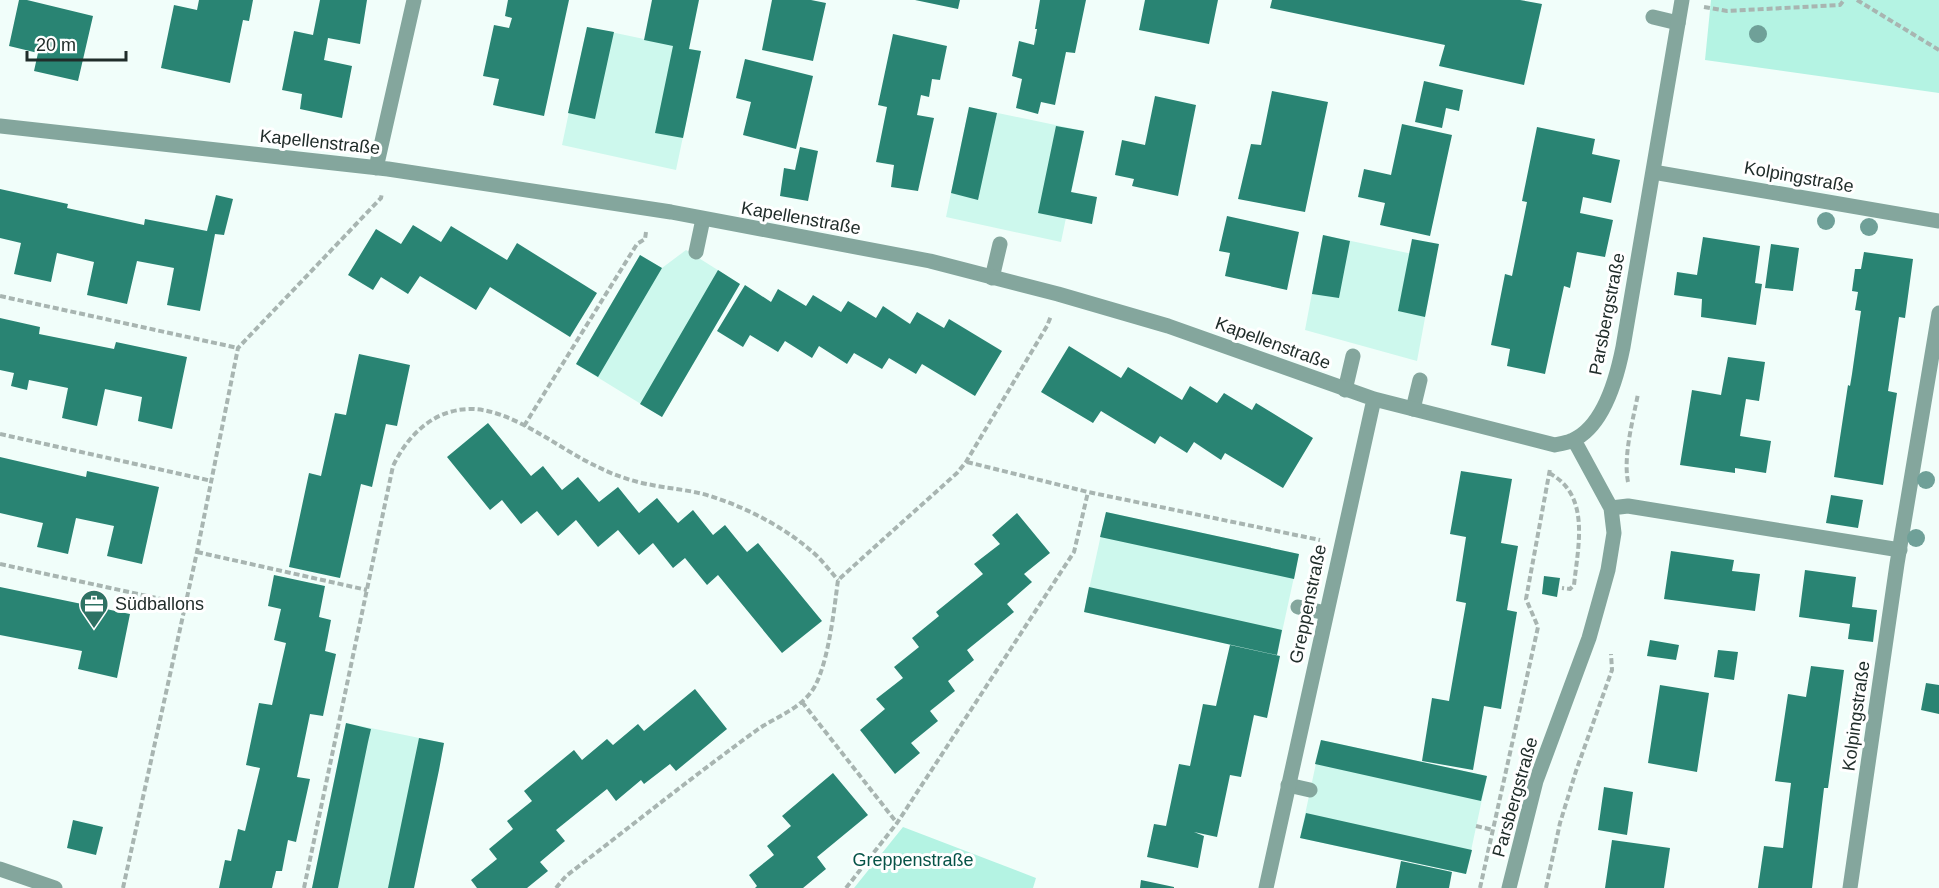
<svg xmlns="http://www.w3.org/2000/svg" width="1939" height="888" font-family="Arial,sans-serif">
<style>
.built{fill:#cdf8ed}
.green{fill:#b4f3e3}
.building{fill:#298473}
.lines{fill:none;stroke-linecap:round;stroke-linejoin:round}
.path{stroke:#a8b5b1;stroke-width:4;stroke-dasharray:6 3;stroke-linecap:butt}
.service{stroke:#84a69d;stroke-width:15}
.minor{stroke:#84a69d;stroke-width:15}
.tree{fill:#6fa098}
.labels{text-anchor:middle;stroke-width:6;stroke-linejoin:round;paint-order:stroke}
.street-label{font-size:18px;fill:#202d2a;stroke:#fff}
.poi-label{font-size:18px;fill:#202d2a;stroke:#fff;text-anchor:start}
.park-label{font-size:18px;fill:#055347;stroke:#fff}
</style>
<rect width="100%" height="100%" fill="#f1fefa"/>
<!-- built -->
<path class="built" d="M587,27l114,24 -25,119 -114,-25z
M969,107l115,24 -23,111 -115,-25z
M1323,235l113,24 -19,102 -112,-31z
M686,250l54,34 -78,133 -86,-53 64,-109 22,13z
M1106,512l193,42 -22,101 -193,-43z
M346,723l98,20 -30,145h-102z
M1321,740l166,36 -21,98 -166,-36z"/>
<!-- green -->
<path class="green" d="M1711,0h228v93l-234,-33z
M903,827l133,51 -3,10h-179z"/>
<!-- building -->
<path class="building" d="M19,0h8l66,16 -15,65 -44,-10 4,-18 -29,-7z
M199,0h54l-4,21 -6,-1 -13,63 -69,-15 13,-63 23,5z
M320,0h47l-7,44 -32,-6 -4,22 28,6 -10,52 -42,-9 2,-15 -20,-4 12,-59 19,4z
M508,0h61l-25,116 -51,-11 6,-26 -16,-3 11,-51 15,3 3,-10 -7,-2z
M652,0h47l-10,49 12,2 -18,87 -28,-5 18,-87 -29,-6z
M772,0h39l15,3 -13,58 -51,-11z
M915,0h45l-2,9z
M1040,0h46l-11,53 -9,-1 -11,53 -14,-3 -3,12 -22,-6 6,-29 -10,-3 7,-35 15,4 3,-16h-2z
M1145,0h73l-9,44 -70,-14z
M1272,0h248l22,4 -18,81 -85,-19 6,-21 -175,-37z
M587,27l27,5 -19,87 -27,-6z
M893,34l54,12 -7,34 -8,-1 -3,18 -8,-2 -4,20 17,3 -16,73 -27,-4 3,-22 -18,-3 11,-55 -9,-2z
M745,59l68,17 -17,73 -53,-14 8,-33 -15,-4z
M1424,81l39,9 -4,21 -13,-3 -4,20 -27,-6z
M1272,91l56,11 -23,110 -67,-13 13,-55 10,1z
M1155,96l41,9 -18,91 -46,-10 2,-7 -19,-4 7,-35 23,5z
M969,107l28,6 -19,87 -27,-7z
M1402,124l50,11 -22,101 -50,-11 5,-22 -27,-6 6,-28 27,6z
M1056,126l28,5 -13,61 26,5 -5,27 -54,-11z
M1537,127l58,12 -3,15 28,6 -9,43 -28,-6 -3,16 33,7 -8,37 -28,-5 -7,36 -6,-2 -19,88 -38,-8 3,-17 -19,-4 14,-71 7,2 15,-74 -5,-1z
M800,147l18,4 -10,50 -28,-5 4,-28 11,2z
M0,189l68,15 -1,4 77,17 1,-6 62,12 9,-36 17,4 -9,36 -9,-1 -15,77 -33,-6 7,-37 -37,-7 -10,43 -40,-9 7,-33 -37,-9 -6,29 -37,-8 7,-31 -21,-5z
M1227,216l72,16 -12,58 -62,-14 5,-23 -11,-2z
M413,225l28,17 10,-16 56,34 10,-17 80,50 -27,44 -80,-50 -14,23 -56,-34 -12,18 -27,-17 -8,13 -25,-15 28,-46 25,15z
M1323,235l27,6 -11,57 -27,-4z
M1703,237l57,9 -5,37 7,1 -6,41 -55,-8 1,-18 -28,-4 3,-23 20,3z
M1412,239l27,5 -14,73 -27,-6z
M1771,244l28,4 -6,43 -28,-3z
M1864,252l49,7 -8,59 -6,-1 -11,74 9,2 -14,92 -49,-8 14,-92 2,1 2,-12 9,-63 -6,-1 3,-18 -6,-1 3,-22h6z
M640,255l22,13 -64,109 -22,-13z
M718,270l22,14 -78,133 -22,-13z
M745,285l26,17 7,-13 28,17 7,-11 28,17 7,-11 28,17 7,-12 27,18 7,-12 27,16 5,-9 53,32 -27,45 -53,-32 -6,10 -27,-16 -7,11 -28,-16 -7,11 -28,-18 -7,12 -27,-17 -7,11 -28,-17 -7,12 -26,-16z
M0,318l40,9 -1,7 75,15 2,-7 71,15 -15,72 -34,-8 4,-24 -37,-8 -8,37 -35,-8 6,-30 -39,-8 -2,10 -16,-4 3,-13 -14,-3z
M1069,346l52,32 7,-11 54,33 8,-14 27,17 7,-10 28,17 4,-7 57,35 -30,50 -58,-35 -4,7 -27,-18 -7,11 -27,-17 -5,8 -54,-33 -8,12 -52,-31z
M359,354l51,11 -13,61 -11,-2 -14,63 -11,-3 -21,94 -51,-11 20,-94 12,3 14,-63 11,2z
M1728,357l37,5 -6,39 -13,-2 -6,37 31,5 -5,32 -31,-5v5l-55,-8 12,-75 29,5z
M488,423l43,53 12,-10 19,24 16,-13 21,25 19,-15 21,26 18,-15 21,25 15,-13 20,25 12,-10 22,27 11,-9 64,78 -40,32 -64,-78 -11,10 -22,-27 -12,10 -20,-25 -14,12 -21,-25 -20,17 -22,-27 -18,16 -21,-25 -16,13 -19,-24 -12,10 -43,-53z
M0,457l86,20 1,-6 72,16 -17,77 -35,-8 7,-30 -38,-8 -8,36 -31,-7 6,-24 -43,-10z
M1461,471l51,8 -11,64 17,3 -11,64 10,2 -16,97 -17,-3 -11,64 -51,-9 10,-63 17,3 17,-98 -10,-2 10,-64 -16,-3z
M1831,495l32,5 -5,28 -32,-5z
M1106,512l193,42 -5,25 -194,-42z
M1017,513l33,40 -26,21 8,8 -25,22 7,8 -47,38 7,10 -26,21 7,10 -25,20 8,10 -27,22 9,10 -25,21 -35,-44 25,-21 -9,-10 27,-21 -9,-11 25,-20 -7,-9 27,-22 -3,-4 47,-38 -9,-10 26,-20 -8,-9z
M1671,551l63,9 -2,11 28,3 -5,37 -91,-12z
M1805,570l51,7 -4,30 25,3 -4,32 -25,-3 2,-15 -51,-7z
M274,575l51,11 -6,31 12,3 -6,31 11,3 -13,62 -13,-2 -13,63 13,2 -14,63 -8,-2 -6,31h-6l-4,17h-53l6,-28 6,1 7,-32 7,2 15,-63 -14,-3 13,-62 13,2 14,-62 -12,-3 7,-31 -13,-3z
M1544,576l16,2 -3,19 -15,-3z
M0,587l130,27 -13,64 -39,-9 4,-18 -82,-16z
M1089,587l193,43 -5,25 -193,-43z
M1650,640l29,5 -3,15 -29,-4z
M1230,645l50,11 -13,62 -13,-3 -13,62 -11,-2 -13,62 -23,-5 10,4 -6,32 -51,-11 7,-33 12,2 13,-62 11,2 13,-62 13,2z
M1718,650l20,2 -4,28 -20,-3z
M1811,666l33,4 -16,118h-4l-12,100h-54l6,-42 19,2 8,-65 -16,-2 13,-87 18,3z
M1926,683l13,2v29l-18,-4z
M1660,685l49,8 -12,79 -49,-9z
M695,689l32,40 -51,42 -6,-7 -26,20 -3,-4 -25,21 -9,-12 -51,41 9,11 -25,21 8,9 -21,17h-50l-6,-8 26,-21 -8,-10 24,-20 -6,-8 25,-20 -8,-10 50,-41 8,10 25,-21 6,6 25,-21 6,7z
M346,723l25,6 -3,13 -30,146h-26z
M419,738l25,5 -5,27 -25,118h-26z
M1321,740l166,36 -6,25 -166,-37z
M833,773l35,42 -51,42 9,12 -23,19h-48l2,-2 -8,-11 25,-20 -7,-9 24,-20 -9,-10z
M1604,787l29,5 -6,43 -29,-5z
M1306,813l166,37 -6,24 -166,-36z
M73,820l30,7 -7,28 -29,-7z
M1612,840l58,8 -6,40h-59z
M1401,861l51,11 -3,16h-53z
M1141,880l33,7v1h-34z"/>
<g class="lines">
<!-- path -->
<path class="path" d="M1857,0l82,50
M1704,7l23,4 113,-6 4,-5
M0,296l238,52
M524,426l113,-182 8,-5 1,-7
M0,434l212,47
M967,462l121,30 232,48
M1549,473c42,22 29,73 25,112l-4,4 -8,-1
M1628,482c-5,-26 5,-62 10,-88
M197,552l170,38
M0,564l184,40
M802,702l95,121
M1476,826l17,4
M123,888l74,-336 41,-204 143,-150 1,-5
M304,888l89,-422c15,-31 40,-56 76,-57 42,-1 90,40 127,57 17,9 38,16 56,19 20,4 39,5 58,11 38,12 78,33 107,60 7,7 14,16 21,24
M556,888l10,-12c64,-49 126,-99 191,-146 20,-14 46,-22 58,-44 14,-27 19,-76 23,-106l119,-107 9,-11 81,-136 4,-10
M846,888l51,-65 177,-271 14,-60
M1480,888l58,-261 -12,-28 24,-130
M1546,888l14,-65 16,-52 36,-101 -1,-16"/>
<!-- service -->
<path class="service" d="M1653,17l25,6
M696,252l7,-33
M992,278l8,-34
M1345,390l8,-34
M1413,409l7,-29
M1298,607l28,6
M1288,785l22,5"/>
<!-- minor -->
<path class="minor" d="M0,126l388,43 283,43 259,49 128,33 110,32 206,73 181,46c6,-2 13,-2 18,-5 31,-14 44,-63 50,-93l59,-347
M376,168l38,-168
M1653,172l286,49
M1611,508l17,-2 272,44
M0,869l55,19
M1266,888l108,-489
M1509,888l27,-107 53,-143 19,-68 6,-37 -3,-25 -37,-68
M1850,888l47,-324 42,-251"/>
</g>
<!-- trees -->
<g class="tree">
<circle cx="1758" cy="34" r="9"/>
<circle cx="1826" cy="221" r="9"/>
<circle cx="1869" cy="227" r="9"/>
<circle cx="1926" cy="480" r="9"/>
<circle cx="1916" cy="538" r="9"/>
</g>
<!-- icons -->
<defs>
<g id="office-pin" transform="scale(1.5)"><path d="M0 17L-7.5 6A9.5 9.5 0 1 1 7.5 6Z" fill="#2e7264" stroke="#fff"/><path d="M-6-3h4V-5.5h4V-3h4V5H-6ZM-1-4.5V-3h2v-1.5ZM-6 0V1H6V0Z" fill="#fff"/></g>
</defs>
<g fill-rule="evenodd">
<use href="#office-pin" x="94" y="604"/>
</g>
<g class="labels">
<!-- street labels -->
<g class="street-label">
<text transform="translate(320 142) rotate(6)" y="6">Kapellenstraße</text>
<text transform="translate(1799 177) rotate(10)" y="6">Kolpingstraße</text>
<text transform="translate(801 218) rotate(10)" y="6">Kapellenstraße</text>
<text transform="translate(1607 314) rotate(-79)" y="6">Parsbergstraße</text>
<text transform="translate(1273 343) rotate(20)" y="6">Kapellenstraße</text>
<text transform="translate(1308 604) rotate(-78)" y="6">Greppenstraße</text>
<text transform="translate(1856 716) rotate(-82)" y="6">Kolpingstraße</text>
<text transform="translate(1515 797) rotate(-74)" y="6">Parsbergstraße</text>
</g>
<!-- poi labels -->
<g class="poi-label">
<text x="115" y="610">Südballons</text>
</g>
<!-- park labels -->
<g class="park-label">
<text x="913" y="866">Greppenstraße</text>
</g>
</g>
<!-- scale -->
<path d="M27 51v9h99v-9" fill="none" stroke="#202d2a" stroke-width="3"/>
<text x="36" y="51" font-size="18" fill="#202d2a" stroke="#ffffff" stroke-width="4.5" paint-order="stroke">20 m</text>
</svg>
